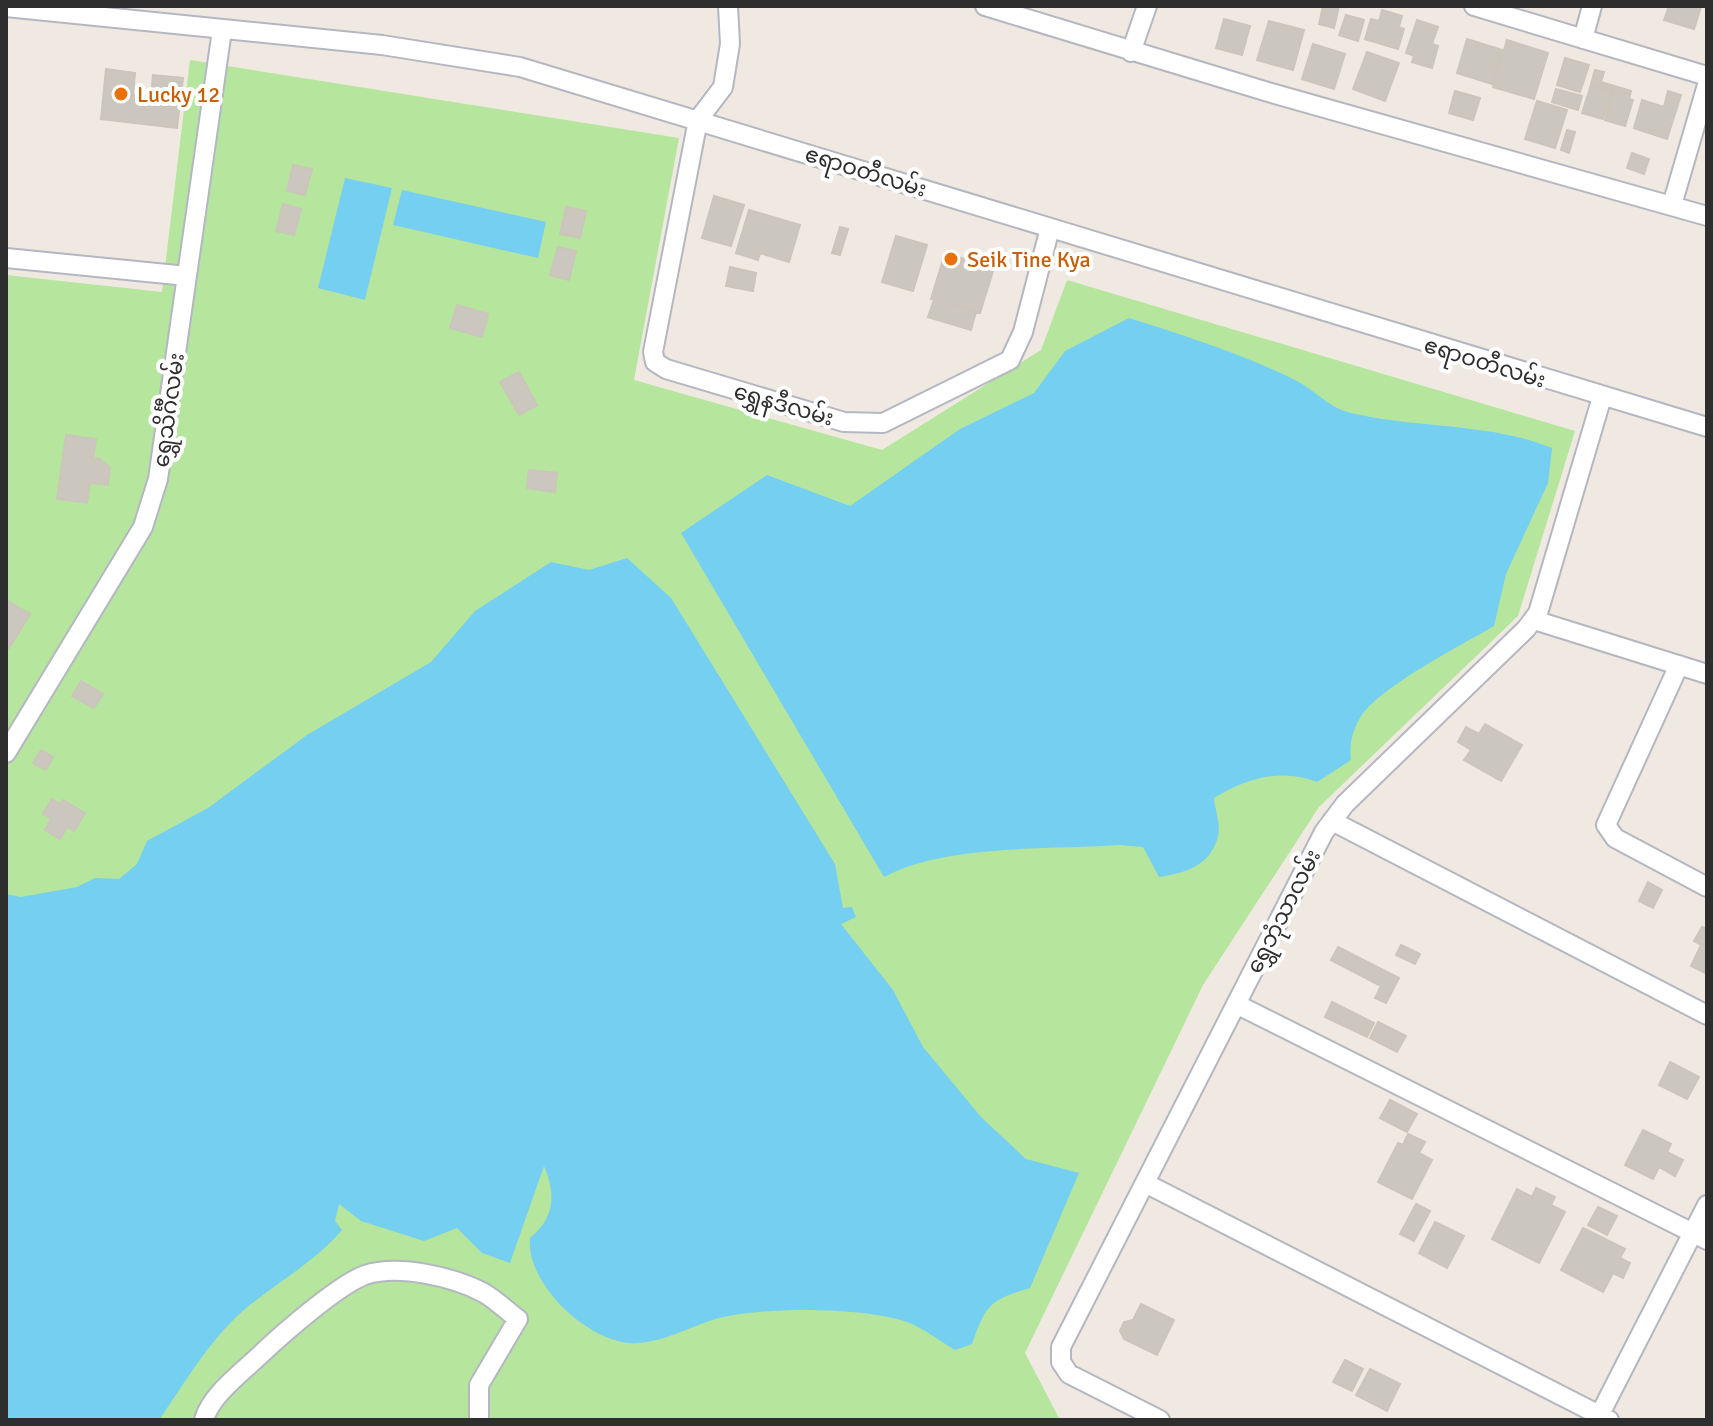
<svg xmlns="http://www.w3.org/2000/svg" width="1713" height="1426" font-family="Signika,'Noto Sans Myanmar',sans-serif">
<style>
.green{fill:#b6e59e}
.water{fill:#75cff0}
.building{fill:#cbc7bf;stroke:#cbc5ba;stroke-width:2}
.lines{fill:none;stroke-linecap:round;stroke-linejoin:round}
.minor-casing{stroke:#b4b7c1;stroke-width:22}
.minor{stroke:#fff;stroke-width:18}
.food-dot{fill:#e8710a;stroke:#fff;stroke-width:3}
.labels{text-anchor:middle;stroke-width:8;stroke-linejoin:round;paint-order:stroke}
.food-label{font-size:22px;fill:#c56008;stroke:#fff;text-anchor:start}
.street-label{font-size:22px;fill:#2e2e2e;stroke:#fff}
</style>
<rect width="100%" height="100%" fill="#efe9e1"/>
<!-- green -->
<path class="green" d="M190,60l489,78 -45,242 248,70 159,-100 26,-70 508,151 -57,185 -199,191 -116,178 -178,368 35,67h-1054v-1145l156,17z"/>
<!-- water -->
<path class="water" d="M345,178l47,10 -27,112 -47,-12z
M402,190l144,32 -8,36 -145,-33z
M1129,318c56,18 114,36 166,62 18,9 34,27 52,32 68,17 141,10 205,36l-4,35 -42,91 -12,52c-31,18 -118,63 -134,92 -8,13 -11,27 -9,42l-34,22c-36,-14 -70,-4 -103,16 1,11 7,28 4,38 -7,30 -33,37 -59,41l-16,-30 -24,-2c-71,5 -174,-1 -235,32l-203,-344 86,-58 83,31 110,-77 74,-36 31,-42z
M627,558l44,40 164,266 8,44 9,-1 4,10 -15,7 52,66 30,57 58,70 45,42 53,14 -49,115c-40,12 -44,16 -58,56l-17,6c-15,-9 -32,-22 -48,-28 -43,-15 -151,-16 -195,-2 -24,8 -47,21 -74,23 -46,4 -113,-59 -108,-105 25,-20 26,-44 14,-72l-34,97 -28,-10 -25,-25 -33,13 -63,-20 -22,-17 -4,17 7,9c-27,31 -59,49 -91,74 -40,32 -64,76 -92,116h-153v-526l15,3 56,-10 18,-9 24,1 18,-15 10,-23 61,-33 99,-73 124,-73 44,-51 76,-49 38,8z"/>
<!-- building -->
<path class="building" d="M1323,6h16l-5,22 -15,-4z
M1669,6l32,1 -7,22 -30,-9z
M1382,10l20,6 -3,11 5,2 -6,20 -33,-10 6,-20 8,2z
M1346,15l18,5 -6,21 -19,-6z
M1224,19l26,7 -8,29 -26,-7z
M1417,20l21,7 -6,17 6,2 -6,22 -20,-6 2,-6 -8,-3z
M1269,21l35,9 -11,40 -36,-10z
M1467,39l35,11 -10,34 -35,-11z
M1507,40l41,13 -14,46 -41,-12z
M1313,44l32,10 -11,35 -32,-10z
M1367,52l32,11 -14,38 -32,-12z
M1565,58l24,7 -9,27 -23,-7z
M106,69l29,4 -2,22 18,2 2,-22 30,3 -6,50 -76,-9z
M1595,70l9,2 -3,10 30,9 -2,8 4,1 -8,26 -20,-6 9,-29 -23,-7z
M1591,85l21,7 -9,27 -21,-6z
M1556,89l26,7 -4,14 -26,-8z
M1455,91l25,7 -7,22 -24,-7z
M1668,91l13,4 -14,44 -33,-11 8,-28 22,7z
M1537,101l30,9 -12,38 -30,-9z
M1567,130l8,2 -6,21 -8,-3z
M1632,153l17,6 -5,15 -17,-6z
M293,165l19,4 -7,26 -18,-4z
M714,196l30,9 -13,41 -29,-8z
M283,204l18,5 -7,26 -18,-4z
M566,207l20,4 -6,27 -20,-4z
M749,210l51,15 -11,37 -29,-9 -2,7 -22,-7z
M840,227l8,2 -8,26 -8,-2z
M896,236l31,9 -14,46 -31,-9z
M558,247l18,4 -7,29 -19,-5z
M945,253l49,15 -14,45 -49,-14z
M730,267l26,6 -3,18 -27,-5z
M934,300l42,12 -5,18 -43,-13z
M457,305l31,9 -6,23 -32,-9z
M519,372l18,33 -18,10 -19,-33z
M66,435l30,4 -3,19 7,1 10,9 -2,17 -18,-2 -3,20 -30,-4z
M529,470l28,3 -2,19 -28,-4z
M6,600l24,14 -21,34 -3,-2z
M81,681l22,13 -9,14 -22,-12z
M1485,724l37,21 -21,36 -37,-21 7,-10 -13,-8 8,-15 13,7z
M41,750l12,7 -7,13 -13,-7z
M52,799l8,5 3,-4 22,13 -11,18 -7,-4 -7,12 -15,-9 6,-11 -8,-5z
M1648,882l14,8 -9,18 -14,-7z
M1702,927l5,2v45l-16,-8 10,-21 -7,-4z
M1401,945l19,9 -5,10 -19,-9z
M1338,947l61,31 -13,25 -11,-5 6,-12 -50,-26z
M1332,1002l42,21 -7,14 -42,-20z
M1378,1022l28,14 -9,16 -27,-14z
M1670,1062l29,15 -12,22 -28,-14z
M1390,1100l27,14 -10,18 -27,-14z
M1643,1130l28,14 -4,8 16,8 -8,16 -16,-9 -6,12 -28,-14z
M1408,1134l17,8 -6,11 13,7 -20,39 -34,-17 20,-39 5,2z
M1536,1188l19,9 -4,8 14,7 -26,51 -47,-24 25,-50 15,8z
M1416,1204l14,7 -16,30 -14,-7z
M1598,1207l19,9 -10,19 -19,-10z
M1435,1222l29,14 -17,32 -28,-15z
M1583,1228l42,21 -5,9 10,5 -7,15 -10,-5 -10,19 -42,-22z
M1141,1304l33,16 -17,35 -33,-16 -4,-8 4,-9 9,-2z
M1345,1360l18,9 -11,22 -19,-9z
M1370,1369l30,15 -13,27 -31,-16z"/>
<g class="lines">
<!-- minor casing -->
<g class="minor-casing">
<path id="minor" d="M728,6l2,38 -7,43 -25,33 -45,232 2,10 11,7 178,53 39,1 127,-63 13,-28 27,-104
M985,6l283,86 439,124
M1474,6l233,70
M6,7l376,38 138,22 1187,360
M1583,39l9,-33
M1131,52l16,-46
M1672,205l35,-120
M6,258l181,18
M1534,620l173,54
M1679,665l-73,160 9,13 92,49
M6,753l137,-226 15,-48 64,-449
M1332,821l375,194
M1236,1004l471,236
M1145,1183l464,237
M204,1420c6,-24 37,-47 55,-64 22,-21 79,-71 106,-81 34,-11 89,2 119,18 12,7 23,18 34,26l-39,66v35
M1160,1420l-91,-46 -8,-12v-15l263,-515 21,-28 181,-175 12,-16 64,-216
M1597,1420l110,-215"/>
</g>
<!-- minor -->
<use href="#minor" class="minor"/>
</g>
<!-- markers -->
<g class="food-dot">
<circle cx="121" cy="94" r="8"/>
<circle cx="951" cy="259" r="8"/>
</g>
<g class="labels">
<!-- food labels -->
<g class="food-label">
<text x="137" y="102">Lucky 12</text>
<text x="967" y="267">Seik Tine Kya</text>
</g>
<!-- street labels -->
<g class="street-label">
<text transform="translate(866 171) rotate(17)" y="8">ဧရာဝတီလမ်း</text>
<text transform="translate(1485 362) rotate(17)" y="8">ဧရာဝတီလမ်း</text>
<text transform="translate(784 404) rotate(16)" y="8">ရွှေနဒီလမ်း</text>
<text transform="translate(168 410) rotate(-82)" y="8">ရွှေသိင်္ဂီလမ်း</text>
<text transform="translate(1283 911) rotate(-63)" y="8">ရွှေဘုံသာလမ်း</text>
</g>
</g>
<!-- border -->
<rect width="1713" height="1426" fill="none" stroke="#2e2e2e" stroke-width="16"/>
</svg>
